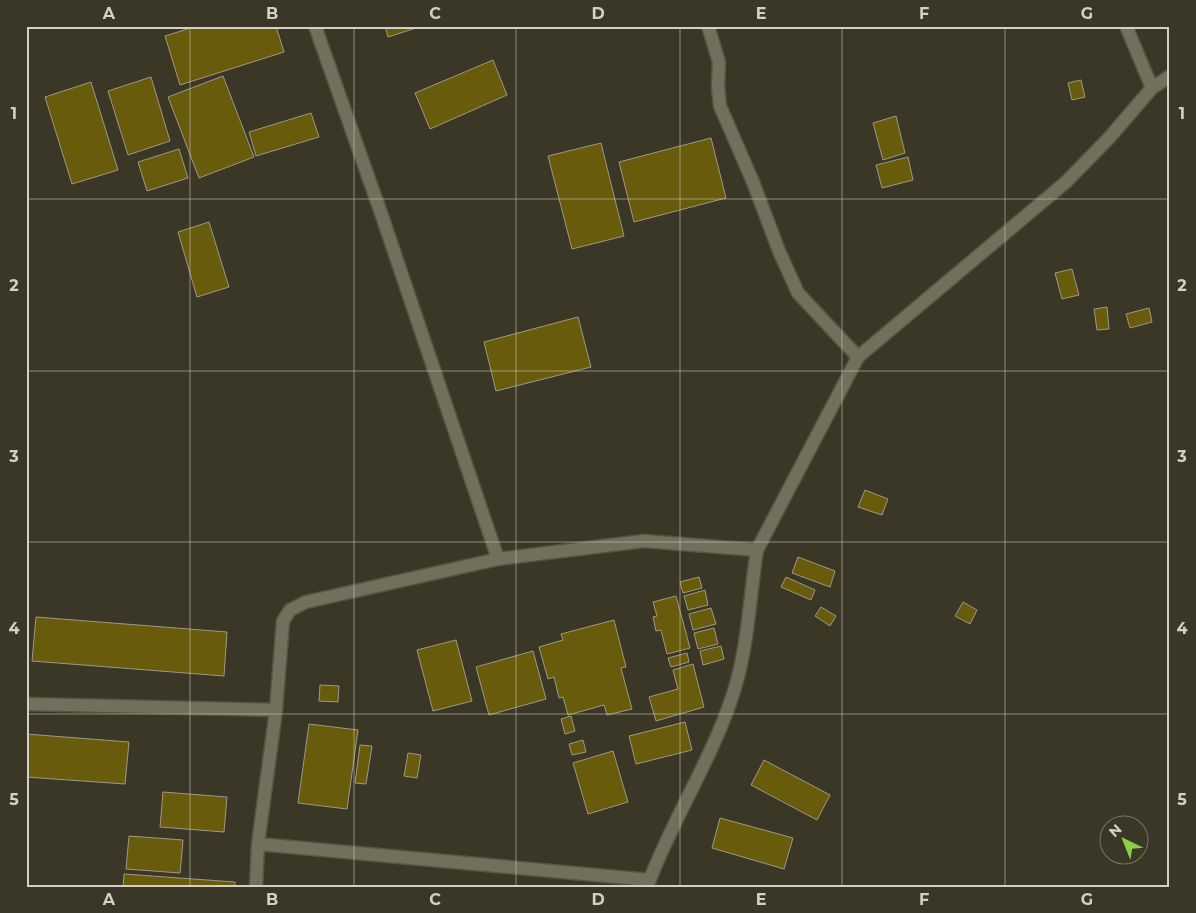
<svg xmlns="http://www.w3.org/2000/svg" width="1196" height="913" font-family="Montserrat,sans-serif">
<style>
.building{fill:#685b0c;stroke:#9d9987}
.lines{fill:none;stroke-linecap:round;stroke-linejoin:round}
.minor-casing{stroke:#575446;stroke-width:15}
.minor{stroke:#726f5d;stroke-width:12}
.grid{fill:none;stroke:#d3d1c7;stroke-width:1;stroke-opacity:0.55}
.neatline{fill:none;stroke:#d3d1c7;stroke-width:2}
.grid-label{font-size:16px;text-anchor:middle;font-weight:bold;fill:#d3d1c7}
</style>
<rect width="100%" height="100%" fill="#3b3727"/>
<!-- building -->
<path class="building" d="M197,26h79l8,26 -104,33 -15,-49z
M385,26h37l-34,11z
M493,60l14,35 -77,34 -15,-36z
M223,76l31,81 -55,21 -31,-81z
M151,77l19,64 -42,14 -20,-64z
M1081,80l4,17 -13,3 -4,-17z
M91,82l27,88 -46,14 -27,-87z
M311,113l8,24 -63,19 -7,-24z
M896,116l9,37 -22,7 -10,-37z
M711,138l15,60 -92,24 -15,-60z
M601,143l23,93 -52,13 -24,-93z
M179,149l9,29 -41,13 -9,-29z
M908,157l5,23 -31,8 -6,-23z
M209,222l20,65 -32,10 -19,-65z
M1072,269l7,26 -17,4 -7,-26z
M1107,307l2,22 -12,1 -3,-21z
M1149,308l3,14 -22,6 -4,-14z
M578,317l13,50 -95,24 -12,-49z
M865,490l23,9 -6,16 -24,-8z
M798,557l37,14 -5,16 -38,-14z
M699,577l3,11 -19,5 -3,-11z
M786,577l29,13 -4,10 -30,-13z
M705,590l3,15 -20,5 -4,-14z
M676,596l14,52 -23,6 -6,-24 -5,1 -3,-14 4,-1 -4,-14z
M963,602l14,8 -7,14 -15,-8z
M821,607l15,9 -6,10 -15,-10z
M711,608l5,16 -23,6 -4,-16z
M36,617l191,15 -3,44 -192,-15z
M614,620l12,47 -5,1 11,41 -25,6 -3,-10 -36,10 -5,-18 -4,1 -5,-21 -6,2 -9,-32 24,-7 -2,-6z
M714,628l4,16 -20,5 -4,-16z
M456,640l16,61 -39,10 -16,-61z
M721,646l3,13 -21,6 -3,-14z
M533,651l13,48 -57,16 -13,-48z
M687,653l2,9 -18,5 -3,-9z
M693,664l11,43 -48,14 -7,-24 29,-8 -5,-19z
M320,685l19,1 -1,16 -19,-1z
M571,716l4,15 -10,3 -4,-15z
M685,722l7,28 -56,14 -7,-28z
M309,724l49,6 -11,79 -49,-6z
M26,734l103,8 -4,42 -99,-7z
M583,740l3,12 -14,3 -3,-11z
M360,745l12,1 -6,38 -11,-1z
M613,751l15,51 -40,12 -15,-51z
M408,753l13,2 -4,23 -13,-2z
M764,760l66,35 -13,25 -66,-35z
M163,792l64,5 -3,35 -64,-5z
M720,818l73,20 -9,31 -72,-21z
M129,836l54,4 -3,33 -54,-4z
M124,874l111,8v5h-112z"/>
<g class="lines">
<!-- minor casing -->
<g class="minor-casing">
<path id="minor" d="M315,26l66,187 117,346
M708,26l11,36 -1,25 2,19 33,76 26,69 19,42 60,64
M1126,26l26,62
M26,704l250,6
M258,844l392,36
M256,887l2,-43 18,-134 7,-89 7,-11 16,-8 192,-43 146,-18 113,9 101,-193 208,-175 43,-44 43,-50 18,-12
M647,887c23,-63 61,-121 83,-184 18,-49 19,-102 27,-153"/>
</g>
<!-- minor -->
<use href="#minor" class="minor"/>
</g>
<!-- grid -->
<path class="grid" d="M190,26v861M354,26v861M516,26v861M680,26v861M842,26v861M1005,26v861M26,199h1144M26,371h1144M26,542h1144M26,714h1144"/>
<!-- border -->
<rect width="1196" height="913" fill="none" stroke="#3b3727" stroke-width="55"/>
<!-- north arrow -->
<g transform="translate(1124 840) rotate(317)"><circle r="24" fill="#3b3727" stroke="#787567"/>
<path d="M0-4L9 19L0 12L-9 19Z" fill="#8ece43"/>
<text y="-8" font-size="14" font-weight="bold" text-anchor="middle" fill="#d3d1c7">N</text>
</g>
<rect x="28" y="28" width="1140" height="858" class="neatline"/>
<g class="grid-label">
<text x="109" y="19">A</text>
<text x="272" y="19">B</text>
<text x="435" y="19">C</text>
<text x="598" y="19">D</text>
<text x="761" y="19">E</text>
<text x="924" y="19">F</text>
<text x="1087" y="19">G</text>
<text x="14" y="119">1</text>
<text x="1182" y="119">1</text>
<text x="14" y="291">2</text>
<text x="1182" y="291">2</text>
<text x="14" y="462">3</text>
<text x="1182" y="462">3</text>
<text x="14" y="634">4</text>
<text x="1182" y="634">4</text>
<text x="14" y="805">5</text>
<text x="1182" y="805">5</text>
<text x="109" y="905">A</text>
<text x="272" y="905">B</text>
<text x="435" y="905">C</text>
<text x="598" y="905">D</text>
<text x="761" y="905">E</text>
<text x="924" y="905">F</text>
<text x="1087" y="905">G</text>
</g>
</svg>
